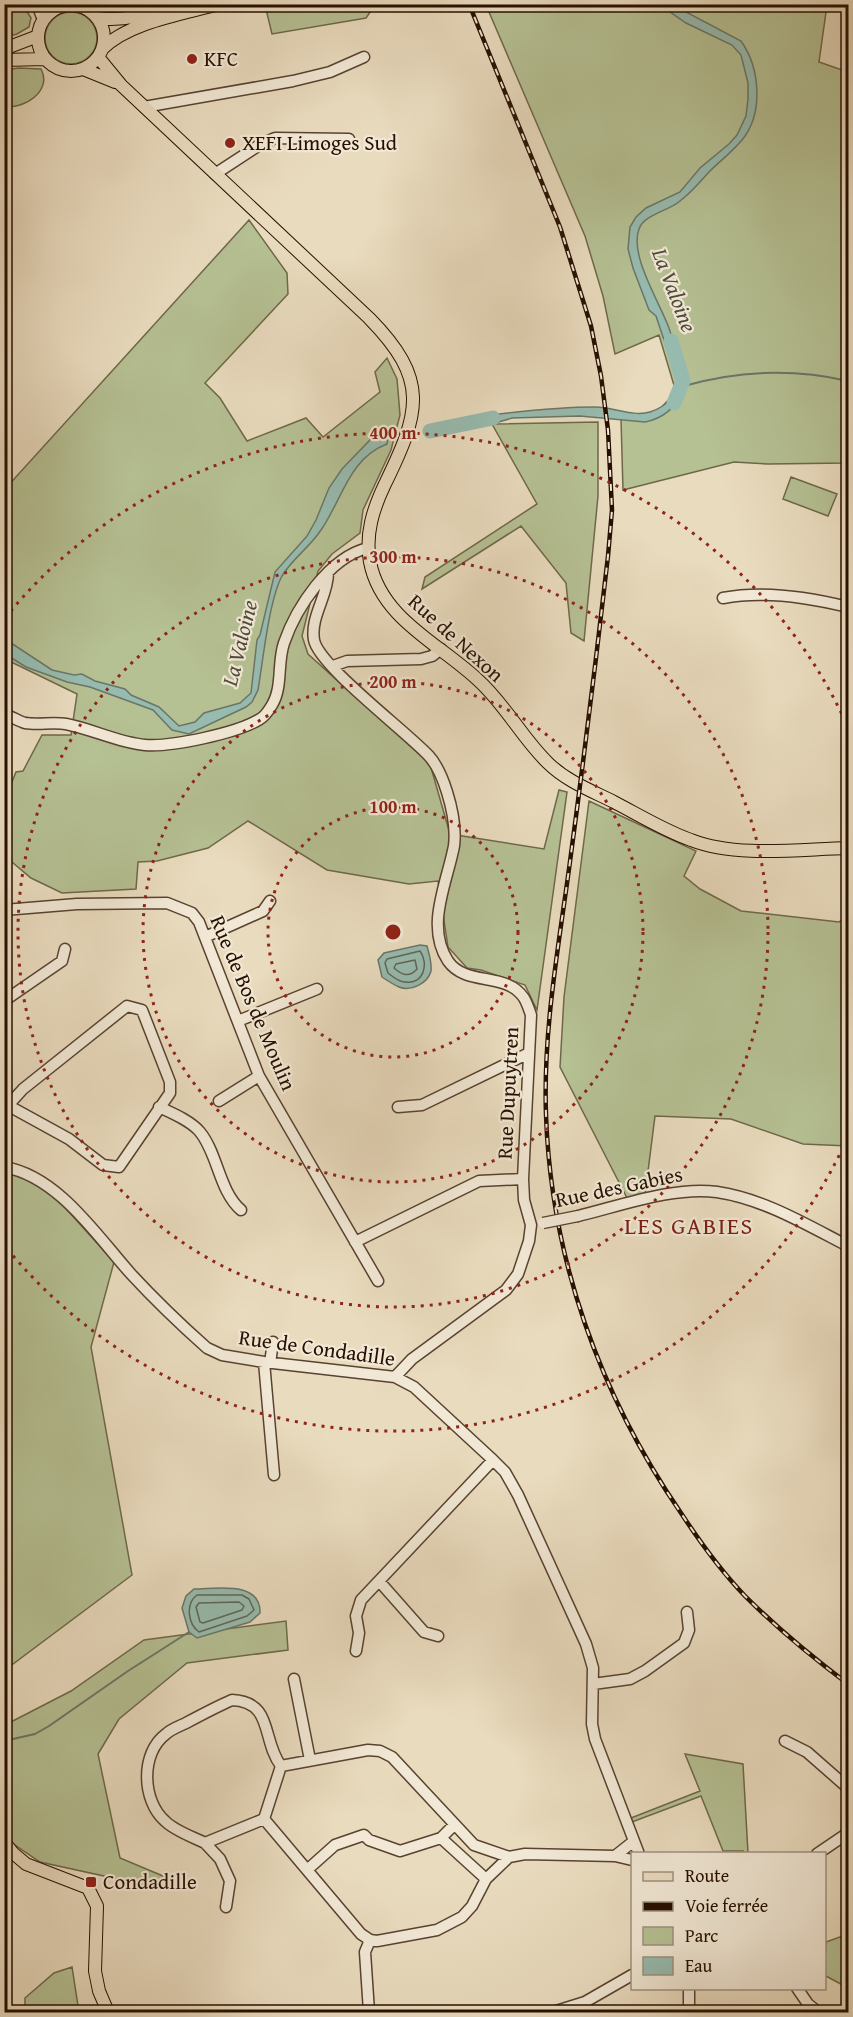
<svg xmlns="http://www.w3.org/2000/svg" width="853" height="2017" font-family="'Gentium Book Plus',serif">
<style>
.green{fill:#b5c093;stroke:#6e684a;stroke-width:1.5}
.water{fill:#97bbaf;stroke:#6a7669;stroke-width:1.5}
.lines{fill:none;stroke-linecap:round;stroke-linejoin:round}
.shore{stroke:#5f6558;stroke-width:1.5}
.stream{stroke:#6a7669;stroke-width:2}
.river{stroke:#97bbaf;stroke-width:15}
.minor-casing{stroke:#584230;stroke-width:13}
.major-casing{stroke:#270f00;stroke-width:14}
.minor{stroke:#f1e8d5;stroke-width:10}
.major{stroke:#e9dbbe;stroke-width:12}
.rail-casing{stroke:#270f00;stroke-width:4.5}
.rail{stroke:#f1e8d5;stroke-width:2;stroke-dasharray:7;stroke-linecap:butt}
.minor-bridge-casing{stroke:#584230;stroke-width:13;stroke-linecap:butt}
.minor-bridge{stroke:#f1e8d5;stroke-width:10}
.ring{fill:none;stroke:#8f2418;stroke-width:3;stroke-dasharray:3 6}
.poi-dot{fill:#8f2418;stroke:#f1e8d5;stroke-width:2}
.labels{text-anchor:middle;stroke-width:4.5;stroke-linejoin:round;paint-order:stroke}
.poi-label{font-size:21px;fill:#270f00;stroke:#f1e8d5;text-anchor:start}
.street-label{font-size:21px;fill:#270f00;stroke:#f1e8d5}
.water-label{font-size:22px;font-style:italic;fill:#4e4b3d;stroke:#f1e8d5}
.quarter-label{font-size:24px;letter-spacing:1.5px;fill:#7a1f14;stroke:#f1e8d5}
.centre{fill:#8f2418;stroke:#f1e8d5;stroke-width:3}
.ring-label{font-size:18px;text-anchor:middle;font-weight:bold;fill:#8f2418;stroke:#f1e8d5;stroke-width:4.5;stroke-linejoin:round;paint-order:stroke}
</style>
<rect width="100%" height="100%" fill="#e9dbbe"/>
<filter id="stains"><feTurbulence type="fractalNoise" baseFrequency=".00333" numOctaves="4"/><feColorMatrix values="0 0 0 0 .2 0 0 0 0 .09 0 0 0 0 .02 0 0 0 .5 -.17"/></filter>
<radialGradient id="worn" r=".72"><stop offset=".6" stop-color="#630" stop-opacity="0"/><stop offset="1" stop-color="#630" stop-opacity=".3"/></radialGradient>
<!-- green -->
<path class="green" d="M269,4h106v1l-9,13 -94,16 -7,-29z
M4,5h19l8,13 -2,9 -12,7 -12,3z
M486,5h341l-8,57 29,10v391l-80,1 -34,-2 -111,28 -2,-71 33,-4 22,-23 -17,-57 -44,19 -12,-58 -18,-60z
M45 38a26 26 0 1 1 52 0a26 26 0 1 1-52 0Z
M19,68l22,1c12,22 -18,41 -36,37v-36z
M249,220l38,53 1,21 -83,89 15,15 27,43 59,-23 17,19 57,-45 -5,-20 12,-14 10,21 3,36 -9,35 -28,60 -3,23 -28,21 -14,17 -16,65 6,18 122,110 20,70 94,15 15,-59 8,2 -30,218 -12,-25 -44,-15 -14,-2 -19,-21 -10,-66 -29,3 -82,-14 -79,-49 -40,27 -51,13 -19,1 -2,27 -74,4 -31,-15 -19,-16 -7,-17v-12l3,-3 -3,-31 11,-27 7,-1 19,-36h29l6,-41 -72,-35v-170z
M598,422v74l-14,145 -13,-8 -5,-50 -45,-57 -99,63 3,-12 112,-73 -45,-80z
M791,477l46,17 -9,22 -45,-17z
M589,801l107,50 -12,25 16,13 41,22 98,11 6,-5 3,2v227l-45,-2 -72,-25 -76,-3 -10,79 -18,3 -67,-131 4,-70z
M5,1172l25,7 21,13 63,70 -23,85 41,228 -127,95z
M286,1621l2,29 -101,13 -68,56 -21,35 22,104 43,18 -4,12 -119,-26 -28,-19 -7,-16v-102l66,-34 73,-51z
M685,1754l58,10 5,89h-5v-2h-20l-22,-55 -69,26 -1,-4 69,-27z
M848,1934v54l-24,-13 2,-33z
M72,1967l7,45h-54v-14l29,-25z"/>
<!-- water -->
<path class="water" d="M660,5h13l68,36c19,27 23,72 1,99 -10,12 -22,21 -33,32 -9,10 -18,21 -29,29 -11,10 -36,13 -41,28 -10,26 21,74 30,99 7,20 9,42 14,63 -6,16 -21,28 -38,31l-65,-6 -68,2 -20,6 -17,-1 -2,-6c40,-5 82,-10 122,-10 18,0 38,10 55,5 16,-5 28,-17 27,-33l-21,-63 -7,-6 -16,-42 -5,-19 2,-22 6,-10 10,-9 34,-16 20,-24 29,-24 8,-9 9,-19 2,-17v-16l-7,-28 -9,-10 -46,-22z
M389,432l-2,12c-38,14 -45,56 -66,86 -11,17 -29,29 -39,46 -13,24 -19,85 -24,114l-6,12 -6,5 -57,27 -17,-4 -19,-20 -63,-23 -23,-5 -41,-15 -21,-13v-15l47,31 22,5 8,-1 13,7 30,8 6,6 28,12 20,19 16,-4 9,-9 36,-10 11,-10 6,-53 3,-5 15,-63 32,-36 9,-16 13,-32 13,-19 28,-29z
M420,945l7,1c2,8 5,16 4,25 -3,12 -20,21 -32,16 -5,-2 -11,-6 -17,-10l-4,-17 6,-7z
M194,1589c22,0 67,-9 66,24l-10,9 -53,16 -8,-6 -7,-24 4,-12z"/>
<g class="lines">
<!-- shore -->
<path class="shore" d="M420,951c9,12 4,34 -15,31 -6,0 -12,-5 -17,-9l-3,-10 2,-4z
M415,960l2,9c-8,9 -15,6 -23,-1l2,-4z
M197,1595h45l7,4 5,11 -7,6 -48,16c-11,-8 -14,-28 -2,-37z
M239,1602l5,4 -2,4 -39,13 -3,-1 -4,-15 3,-4z"/>
<!-- stream -->
<path class="stream" d="M680,387c55,-16 112,-19 168,-6
M4,1741l31,-7 14,-8 79,-55 61,-39"/>
<!-- river -->
<path class="river" d="M671,341l12,40 -9,22
M430,431l63,-13"/>
<!-- minor casing -->
<g class="minor-casing">
<path id="minor" d="M37,4l16,6
M37,4l6,16
M144,107l149,-26 37,-9 34,-15
M215,174l46,-30 14,-6 74,1
M328,573c0,23 -18,44 -14,67 5,26 93,92 115,116 9,10 14,23 18,36 5,16 9,38 7,54 -7,37 -29,80 -6,115 18,26 58,10 76,37 3,5 5,11 7,17l-8,164 1,21 7,25 -2,16 -11,33 -12,16 -94,69 -17,18
M723,598c41,-8 85,-1 125,9
M333,666l14,-5 74,-2 11,-3 9,-7
M4,714c7,2 14,7 21,9 13,2 28,-1 41,1 26,5 54,19 79,21 27,2 93,-12 115,-26 4,-2 9,-9 12,-14 11,-18 5,-42 12,-62 12,-35 45,-86 84,-95
M4,910l73,-6 90,-1 25,10 7,9 60,154 119,205
M205,937l58,-26 7,-10
M4,1001l58,-40 3,-12
M238,1021l79,-32
M219,1101l40,-25
M159,1107c13,6 32,14 41,25 18,22 19,59 41,78
M398,1107l24,-2 107,-52
M4,1110l19,-21 104,-83 15,4 28,72v11l-51,74 -16,-2 -34,-26 -60,-33
M4,1167c54,9 93,69 127,107 24,26 50,51 76,74l15,7 42,7 131,15 19,10 79,73 12,12 13,23 68,149 7,24 -1,56 3,15 44,115
M578,1216c42,-10 96,-30 139,-24 47,7 90,33 131,54
M355,1242l124,-61 44,-2
M264,1362l10,113
M270,1363l3,-21
M379,1581l45,51 14,4
M356,1651l3,-18 -3,-17 5,-16 132,-140
M294,1679l16,81
M593,1684l37,-5 15,-8 39,-28 5,-13 -2,-18
M232,1700c42,2 29,39 49,66l-17,53 -59,24c-12,-6 -30,-12 -40,-22 -23,-20 -25,-68 1,-87 5,-5 14,-8 20,-11 15,-8 30,-16 46,-23z
M785,1741l22,11 41,36
M281,1766l87,-16 12,1 12,6 82,88 35,12
M264,1819l97,115 9,6 7,1 60,-11 25,-13 10,-11 14,-27 23,-22 16,-3 90,2
M454,1825l-13,13 45,41
M205,1843l15,16 10,22 -4,26
M817,1854l31,-21
M632,1860l-17,-4 19,-15
M307,1870l28,-25 29,-10 5,5 31,11 41,-13
M797,1988l11,16 10,8
M369,2012l-4,-60 5,-12
M553,2012l32,-10 47,-27
M689,2012v-24"/>
</g>
<!-- major casing -->
<g class="major-casing">
<path id="major" d="M38 38a33 33 0 1 1 66 0a33 33 0 1 1-66 0Z
M97,18c31,4 59,-6 88,-14
M4,49l34,-13
M102,49c27,-27 81,-35 117,-45
M98,57l23,28 248,233c61,62 51,94 16,166 -12,25 -20,50 -15,78 11,57 70,82 108,118 27,24 44,58 70,83 18,18 44,28 66,39 25,13 51,29 77,38 46,18 109,9 157,8
M4,60l41,-1
M83,69l32,13
M4,1842l9,11 13,11 62,24 9,18 -2,65 4,20 9,21"/>
</g>
<!-- minor -->
<use href="#minor" class="minor"/>
<!-- major -->
<use href="#major" class="major"/>
<!-- rail casing -->
<g class="rail-casing">
<path id="rail" d="M469,4l91,223 31,99 10,50 7,54 4,80 -4,46c-12,105 -25,209 -39,313 -11,81 -26,163 -23,246 5,144 54,280 135,398 19,29 40,58 64,83 32,32 67,61 103,88"/>
</g>
<!-- rail -->
<use href="#rail" class="rail"/>
<!-- minor-bridge casing -->
<g class="minor-bridge-casing">
<path id="minor-bridge" d="M543,1223l35,-7"/>
</g>
<!-- minor-bridge -->
<use href="#minor-bridge" class="minor-bridge"/>
</g>
<!-- distance rings -->
<g class="ring">
<circle cx="393" cy="932" r="125"/>
<circle cx="393" cy="932" r="250"/>
<circle cx="393" cy="932" r="375"/>
<path d="M847 1139A499 499 0 0 1 5 1246M5 618A499 499 0 0 1 847 725"/>
</g>
<!-- markers -->
<g class="poi-dot">
<circle cx="192" cy="59" r="6"/>
<circle cx="230" cy="143" r="6"/>
<rect x="85" y="1876" width="12" height="12" rx="3"/>
</g>
<g class="labels">
<!-- poi labels -->
<g class="poi-label">
<text x="204" y="66">KFC</text>
<text x="242" y="150">XEFI Limoges Sud</text>
<text x="103" y="1889">Condadille</text>
</g>
<!-- street labels -->
<g class="street-label">
<text transform="translate(456 638) rotate(42)" y="7">Rue de Nexon</text>
<text transform="translate(253 1003) rotate(67)" y="7">Rue de Bos de Moulin</text>
<text transform="translate(508 1093) rotate(-87)" y="7">Rue Dupuytren</text>
<text transform="translate(619 1187) rotate(-12)" y="7">Rue des Gabies</text>
<text transform="translate(317 1348) rotate(8)" y="7">Rue de Condadille</text>
</g>
<!-- water labels -->
<g class="water-label">
<text transform="translate(675 290) rotate(69)" y="8">La Valoine</text>
<text transform="translate(239 643) rotate(-76)" y="8">La Valoine</text>
</g>
<!-- quarter labels -->
<g class="quarter-label">
<text x="689" y="1234">LES GABIES</text>
</g>
</g>
<circle cx="393" cy="932" r="9" class="centre"/>
<g class="ring-label">
<text x="393" y="439">400 m</text>
<text x="393" y="563">300 m</text>
<text x="393" y="688">200 m</text>
<text x="393" y="813">100 m</text>
</g>
<!-- margin -->
<rect width="853" height="2017" fill="none" stroke="#e9dbbe" stroke-width="24"/>
<rect x="6" y="6" width="841" height="2005" fill="none" stroke="#270f00" stroke-width="3"/>
<rect x="12" y="12" width="829" height="1993" fill="none" stroke="#270f00" stroke-width="1.5"/>
<!-- legend -->
<rect x="631" y="1852" width="195" height="138" fill="#f1e8d5" stroke="#a09180" stroke-width="1.5"/>
<rect x="643" y="1872" width="30" height="9" fill="#e9dbbe" stroke="#a09180" stroke-width="1.5"/>
<text x="685" y="1882" font-size="18" fill="#270f00">Route</text>
<rect x="643" y="1902" width="30" height="9" fill="#270f00" stroke="#a09180" stroke-width="1.5"/>
<text x="685" y="1912" font-size="18" fill="#270f00">Voie ferrée</text>
<rect x="643" y="1927" width="30" height="18" fill="#b5c093" stroke="#a09180" stroke-width="1.5"/>
<text x="685" y="1942" font-size="18" fill="#270f00">Parc</text>
<rect x="643" y="1957" width="30" height="18" fill="#97bbaf" stroke="#a09180" stroke-width="1.5"/>
<text x="685" y="1972" font-size="18" fill="#270f00">Eau</text>
<rect width="100%" height="100%" filter="url(#stains)"/>
<rect width="100%" height="100%" fill="url(#worn)"/>
</svg>
